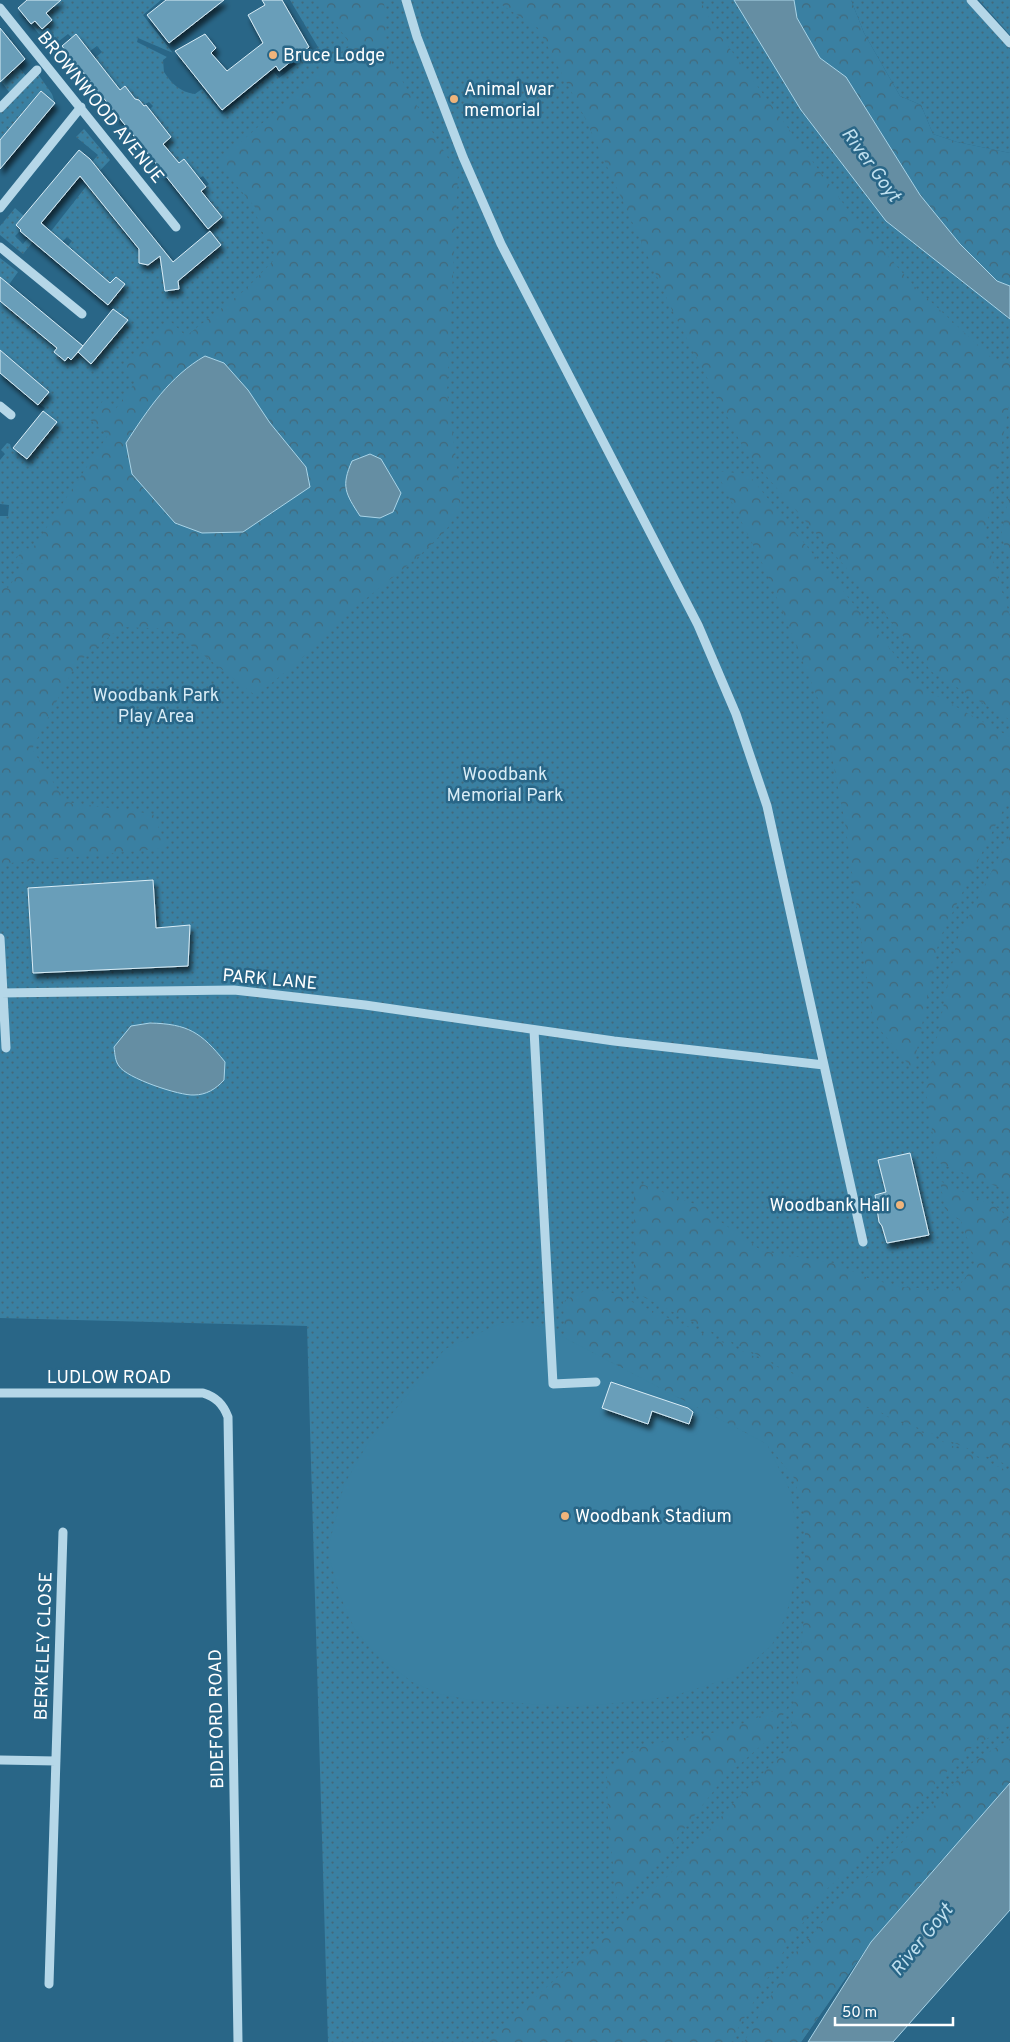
<svg xmlns="http://www.w3.org/2000/svg" width="1010" height="2042" font-family="Overpass,sans-serif">
<style>
.green{fill:url(#green-dots)}
.forest{fill:url(#forest-crowns);fill-rule:evenodd}
.pitch{fill:#3a80a2}
.water{fill:#658ea3;stroke:#a9d4e8}
.building{fill:#699eb9;stroke:#d8ecf6;filter:url(#shadow)}
.lines{fill:none;stroke-linecap:round;stroke-linejoin:round}
.minor{stroke:#b5d7e8;stroke-width:9}
.poi-dot{fill:#efb47b;stroke:#296687;stroke-width:2}
.labels{text-anchor:middle;stroke-width:5;stroke-linejoin:round;paint-order:stroke}
.poi-label{font-size:18px;fill:#fff;stroke:#296687;text-anchor:start}
.street-label{font-size:18px;fill:#fff;stroke:#296687}
.park-label{font-size:18px;fill:#d8ecf6;stroke:#296687}
.water-label{font-size:19px;font-style:italic;fill:#c0e0ef;stroke:#296687}
</style>
<defs>
<pattern id="green-dots" width="8" height="8" patternUnits="userSpaceOnUse" patternTransform="scale(1.25)"><rect width="8" height="8" fill="#3a80a2"/><path d="M2 2h.1M6 6h.1" fill="none" stroke="#42697b" stroke-width="1.8" stroke-linecap="round"/></pattern>
<pattern id="forest-crowns" width="20" height="18" patternUnits="userSpaceOnUse" patternTransform="scale(1.25)"><rect width="20" height="18" fill="#3a80a2"/><path d="M2 6a3 3 0 1 1 6 0M12 15a3 3 0 1 1 6 0" fill="none" stroke="#42697b"/></pattern>
<filter id="shadow"><feDropShadow dx="3" dy="5.5" stdDeviation="2.5" flood-color="#0009"/></filter>
</defs>
<rect width="100%" height="100%" fill="#296687"/>
<!-- green -->
<path class="green" d="M44,0l7,9 10,-9h100l-18,15 30,38 -35,-15 -1,4 30,15 -4,3 1,12c8,12 16,20 31,22l7,-5 20,25 52,-42 5,6 39,-31 -28,-47h444l67,110 85,111 124,98v1464l-139,159 -70,100h-473l-21,-716 -307,-8v-802h8l1,-11 -9,-1v-44l5,-6 -4,-4 6,-7 3,1 1,4 16,11 30,-37 -14,-11 2,-3 -6,-4 10,-12 -49,-42v-49l35,29v3l2,-1 19,16 -2,4 10,9 4,-4 3,3 10,-10 7,2 -4,5 7,7 36,-44 -19,-15 17,-21 -9,-7 -6,6 -37,-32v-2l-6,-2 5,-6 -5,-4 -5,5 -21,2 47,-60 46,62 10,8 -5,4 2,6 7,-4 3,3 9,-7 6,35 13,-2 -3,-19 8,6 20,-14 17,-17 -10,-13 3,-8 8,-7 -19,-26h-2l8,-7 -6,-8 -3,2 -6,-6 -5,4 -5,-17 -5,4 -16,-20 8,-6 -23,-26 5,-5 -4,-4 -8,4 -2,-6 -8,3 -1,-10 -5,-7 -5,4 -25,-32 7,-6 -5,-6 -7,5 -14,-16 -4,3 -4,-4 -18,14 -19,-24 4,-3 7,8 10,-9 -6,-8z
M851,0h115l44,49v104l-53,-11 -24,-8 -12,-29 -21,-9 -36,-63z
M979,0h31v35z
M11,40l13,18 -7,7 10,12 -17,16 -10,-13v-5l8,-32z
M38,74l14,20 3,9 -14,-12 -41,49v-27z
M84,129l26,31 -17,18 -8,-8 13,-15 -22,-18z
M15,208l9,8 -8,9 5,5 -6,6 8,8 14,-17 5,4 -19,23 -23,-19v-9z
M0,258l18,14 -18,25z"/>
<!-- forest -->
<path class="forest" d="M318,0h66l3,55 71,120 -11,217 13,97v21l-14,20 -28,27 -86,69 -30,32 -46,38 -86,-67 -49,-2 -45,37 -44,85 34,53 87,12 14,34 -167,16v-283l8,7 16,-23 -8,-6 9,-12 6,4 77,-116 -18,-15 14,-21 11,11 21,-29 -14,-11 48,-49 16,15 59,-46 30,-31v-5l-16,-28 -4,-19 -38,-44 134,-118zM248,390l22,33 36,44 4,20 -67,45 -41,1 -48,-35 -22,-24z
M494,0h206l14,27 137,187 64,73 79,73 16,2v38l-25,135 25,81v104l-78,-48 -63,-78 -123,-141 -73,-141 -88,-194 -47,-90z
M794,0h57l13,33 36,63 21,9 12,29 24,8 53,11v133l-13,-5 -37,-37 -40,-49 -74,-118 -26,-19 -23,-40z
M716,471l32,3 173,213 89,50v59l-71,144 -26,130 -40,-49 -28,-198 -22,-112 -58,-142z
M1010,489v71l-9,-24z
M1010,835v357l-73,-30 -11,-71 31,-151z
M634,1181l63,24 65,46 72,12 36,16 32,8 54,3 20,-27 -15,-42 -16,-12 -5,-28 60,28 10,13v244l-164,-68 164,74v253l-42,25 -92,94 -49,45 -39,55 -58,98h-243l183,-168 68,-76 51,-51 16,-136v-93l-11,-40 -27,-34 -202,-106 -2,-36c15,-10 30,-15 47,-10l197,88 -173,-88z
M788,1705l-15,30 -50,44 -60,77 -46,44 -9,-81 -1,-44 13,-16 22,-13 85,-16z
M1010,1739v44l-139,159 -70,100h-57l54,-93 18,-18 21,-29 45,-37 93,-105z"/>
<!-- pitch -->
<path class="pitch" d="M529,1322l36,16 202,106 23,47 6,33v51l-10,41 -14,29 -35,31 -64,20 -54,7 -48,4 -106,-8 -25,-5 -28,-12 -38,-29 -20,-25 -15,-35 -10,-37v-11l15,-60 24,-42 77,-94 56,-26z"/>
<!-- water -->
<path class="water" d="M734,0h60l3,18 23,40 26,19 74,118 40,49 37,37 13,5v33l-124,-98 -85,-111z
M205,356l19,7 24,27 22,33 36,44 4,20 -67,45 -41,1 -27,-10 -43,-49 -6,-31c22,-34 44,-67 79,-87z
M370,454l11,5 20,34 -8,19 -13,6 -20,-2c-15,-23 -19,-30 -8,-55z
M150,1023c38,1 51,9 75,39l-1,18c-8,9 -18,15 -30,15 -14,1 -68,-17 -75,-29 -4,-5 -4,-12 -5,-19l17,-21z
M1010,1783v127l-117,132h-85l63,-100z"/>
<!-- building -->
<path class="building" d="M27,0h34l-15,13 6,7 -10,9 -7,-8 -4,3 -13,-16z
M166,0h58l-55,43 -22,-28z
M262,0h20l27,47 -30,24 -3,-5 -54,44 -47,-59 30,-17 11,14 -5,5 16,18 36,-28 -15,-28 17,-10z
M0,28l25,31 -25,23z
M76,34l44,56 5,-4 10,13 4,1 5,6 2,-1 25,32 -8,7 16,19 5,-4 22,28 -5,4 21,26 -14,12 -146,-183z
M41,91l14,12 -55,66v-29z
M79,150l11,9 83,103 37,-31 11,14 -43,36 1,8 -14,2 -5,-35 -12,9 -9,-2v-14l-59,-73 -39,47 69,60 6,-6 9,7 -17,21 -88,-74 1,-1 -5,-5z
M0,277l83,69 -12,14 -3,-3 -3,4 -11,-9 3,-4 -57,-47z
M113,309l15,11 -37,44 -13,-12z
M0,350l49,42 -11,13 -38,-32z
M43,411l14,11 -30,37 -14,-11z
M153,880l3,48 34,-3 -2,41 -155,7 -5,-85z
M910,1153l19,82 -42,8 -5,-17 -3,-4 -4,-27 11,-3 -8,-32z
M611,1382l77,26 5,4 -4,12 -37,-13 -4,13 -46,-16z"/>
<g class="lines">
<!-- minor -->
<path class="minor" d="M971,0l39,43
M0,8l176,219
M0,108l37,-38
M0,208l81,-101
M0,247l82,67
M0,406l11,9
M0,938l6,110
M0,993l234,-3 131,15 249,36 210,24 -57,-259 -31,-92 -38,-89 -197,-381 -38,-87 -46,-120 -11,-37
M534,1030l19,354 43,-2
M824,1065l39,177
M0,1393h203c13,4 20,11 25,24l10,625
M0,1760l56,1
M49,1984l14,-452"/>
</g>
<!-- markers -->
<g class="poi-dot">
<circle cx="273" cy="55" r="5"/>
<circle cx="454" cy="99" r="5"/>
<circle cx="900" cy="1205" r="5"/>
<circle cx="565" cy="1516" r="5"/>
</g>
<g class="labels">
<!-- poi labels -->
<g class="poi-label">
<text x="283" y="61">Bruce Lodge</text>
<text x="464" y="95">Animal war<tspan x="464" dy="21">memorial</tspan></text>
<text x="890" y="1211" text-anchor="end">Woodbank Hall</text>
<text x="575" y="1522">Woodbank Stadium</text>
</g>
<!-- street labels -->
<g class="street-label">
<text transform="translate(101 107) rotate(51)" y="6">BROWNWOOD AVENUE</text>
<text transform="translate(270 979) rotate(5)" y="6">PARK LANE</text>
<text x="109" y="1383">LUDLOW ROAD</text>
<text transform="translate(43 1646) rotate(-88)" y="6">BERKELEY CLOSE</text>
<text transform="translate(216 1719) rotate(-91)" y="6">BIDEFORD ROAD</text>
</g>
<!-- park labels -->
<g class="park-label">
<text x="156" y="701">Woodbank Park<tspan x="156" dy="21">Play Area</tspan></text>
<text x="505" y="780">Woodbank<tspan x="505" dy="21">Memorial Park</tspan></text>
</g>
<!-- water labels -->
<g class="water-label">
<text transform="translate(872 164) rotate(54)" y="7">River Goyt</text>
<text transform="translate(921 1939) rotate(-51)" y="7">River Goyt</text>
</g>
</g>
<!-- scale -->
<path d="M835 2017v8h118v-8" fill="none" stroke="#ffffff" stroke-width="2.5"/>
<text x="842" y="2017" font-size="15" fill="#ffffff" stroke="#296687" stroke-width="4" paint-order="stroke">50 m</text>
</svg>
